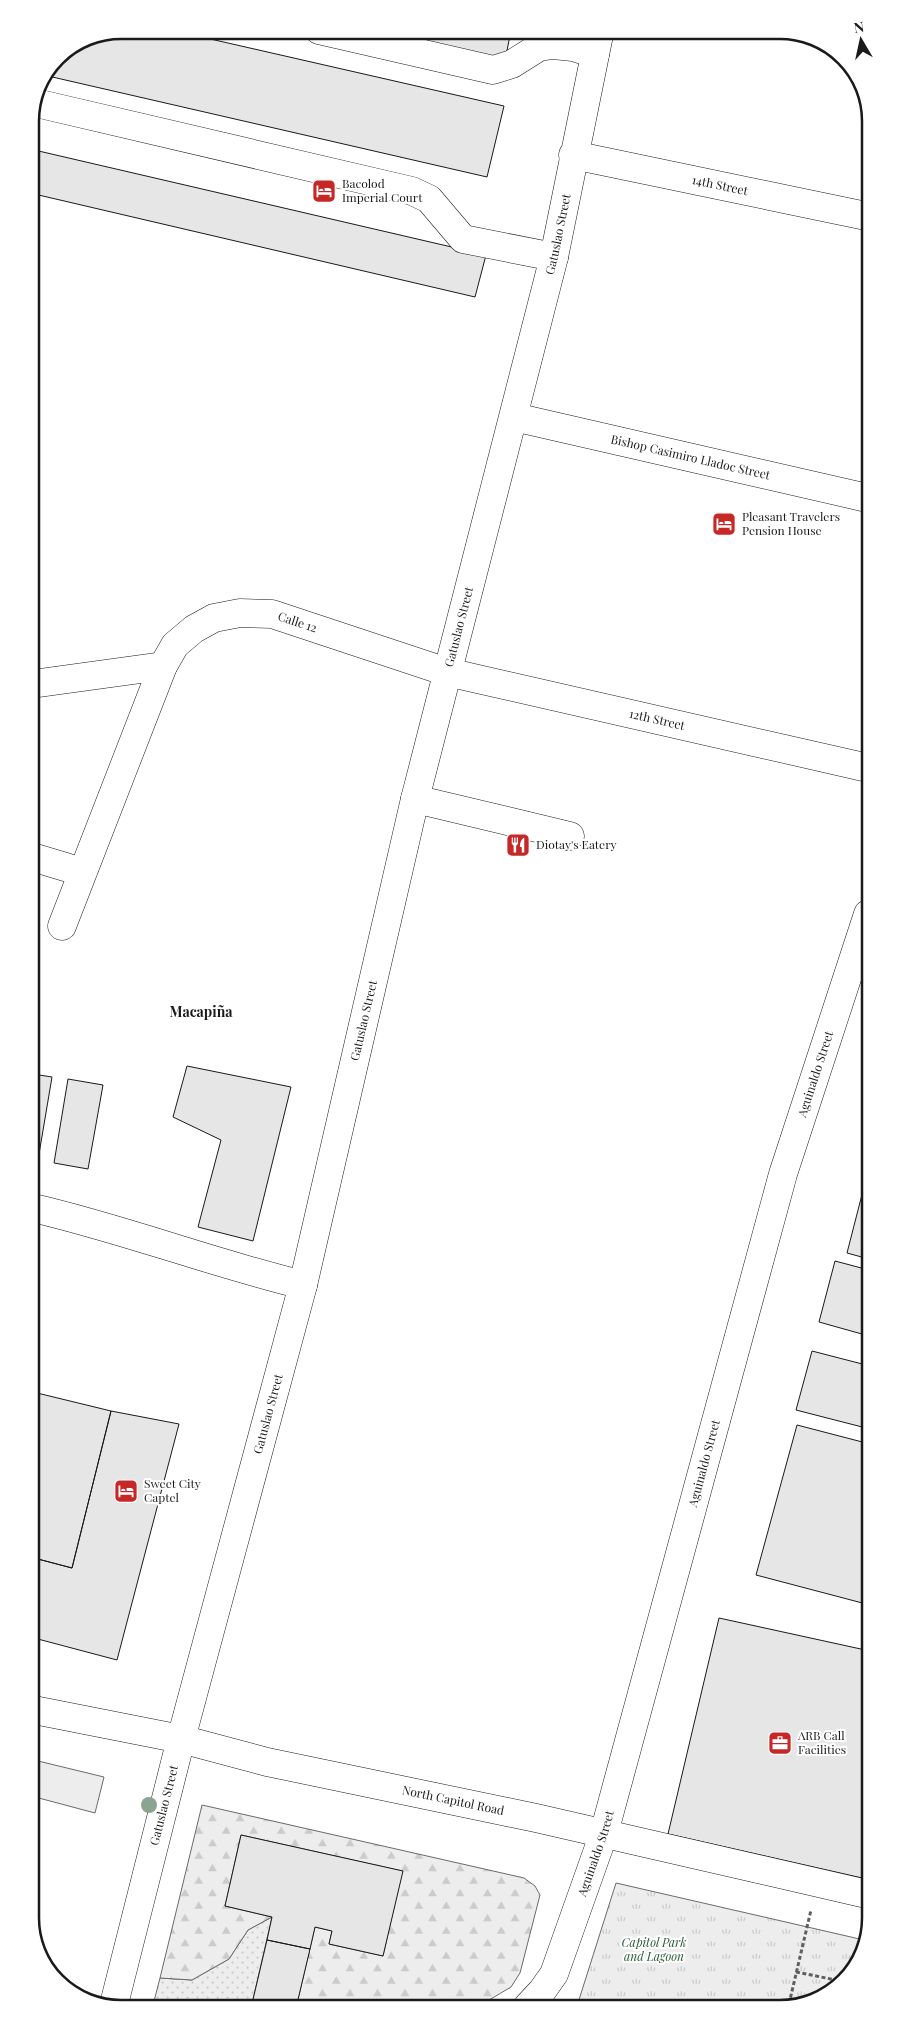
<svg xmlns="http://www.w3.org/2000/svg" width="901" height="2039" font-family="'Playfair Display',serif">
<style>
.grass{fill:url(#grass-dots);stroke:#6a6a6a}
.forest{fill:url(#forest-firs);stroke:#6a6a6a}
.park{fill:url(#park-tufts);stroke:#6a6a6a}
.built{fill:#ededed;stroke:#6a6a6a}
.building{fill:#e6e6e6;stroke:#1a1a1a}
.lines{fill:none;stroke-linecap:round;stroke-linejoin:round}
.minor-casing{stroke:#1a1a1a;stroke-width:29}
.path{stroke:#5f5f5f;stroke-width:3;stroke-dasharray:4 2.5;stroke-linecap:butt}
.minor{stroke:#fff;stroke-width:28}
.tree{fill:#8aa48f}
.labels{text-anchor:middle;stroke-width:4;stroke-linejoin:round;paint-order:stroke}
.poi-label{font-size:12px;fill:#1a1a1a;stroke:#fff;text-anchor:start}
.street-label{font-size:12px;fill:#1a1a1a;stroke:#fff}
.park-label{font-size:12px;font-style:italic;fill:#2b5a34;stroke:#fff}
.neighbourhood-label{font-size:14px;font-weight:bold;fill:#1a1a1a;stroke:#fff}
.rim{fill:none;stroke:#1a1a1a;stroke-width:2.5}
</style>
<defs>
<pattern id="grass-dots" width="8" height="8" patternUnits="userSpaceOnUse" patternTransform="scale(1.25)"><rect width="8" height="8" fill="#ededed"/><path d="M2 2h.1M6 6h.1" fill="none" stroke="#cbcbcb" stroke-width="1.8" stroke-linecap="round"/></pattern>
<pattern id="forest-firs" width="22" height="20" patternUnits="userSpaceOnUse" patternTransform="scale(1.25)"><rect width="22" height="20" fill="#ededed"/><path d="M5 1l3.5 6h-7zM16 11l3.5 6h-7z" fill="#cbcbcb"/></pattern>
<pattern id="park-tufts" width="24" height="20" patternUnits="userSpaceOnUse" patternTransform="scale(1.25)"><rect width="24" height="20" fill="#ededed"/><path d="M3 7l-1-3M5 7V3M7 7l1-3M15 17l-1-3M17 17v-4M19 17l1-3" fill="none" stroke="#cbcbcb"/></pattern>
</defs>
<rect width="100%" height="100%" fill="#fff"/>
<!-- grass -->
<path class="grass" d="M272,1917l-21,91 -99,1 8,-31 32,2 37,-21 19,-29z"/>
<!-- forest -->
<path class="forest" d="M202,1805l322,73 11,8 5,9 -20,78 -9,14 -32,19 -183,2 19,-81 17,4 -3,13 54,12 19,-85 -161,-36 -16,71 47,11 -24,13 -19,29 -37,21 -32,-2z"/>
<!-- park -->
<path class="park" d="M616,1883l248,57 -12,33 -43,31 -232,2z"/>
<!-- built -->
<path class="built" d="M34,1760l70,17 -9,36 -60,-16z"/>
<!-- building -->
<path class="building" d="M121,30h50l333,76 -17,71 -439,-101 9,-20 30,-19z
M359,30h152l-6,31z
M30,149l456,106 -11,42 -445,-104z
M187,1066l104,21 -38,154 -55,-14 23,-87 -48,-23z
M33,1074l19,3 -14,83 -5,-1z
M68,1079l35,6 -15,84 -34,-6z
M867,1175h2v84l-22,-6z
M835,1261l34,9v66l-50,-14z
M812,1351l58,15v63l-74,-19z
M33,1392l78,19 -39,157 -38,-10z
M111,1411l68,13 -62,236 -83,-22v-80l38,10z
M797,1425l73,19v161l-114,-30z
M719,1618l151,33 1,229 -203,-46z
M241,1835l162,36 -20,85 -54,-12 3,-13 -17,-4 -5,22 -43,-9 5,-23 -47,-11z
M267,1940l43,9 -14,59h-45z"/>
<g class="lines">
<!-- minor casing -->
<g class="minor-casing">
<g id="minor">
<path d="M319,30l174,40 19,-6 27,-17 14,-2 20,2 22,7"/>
<path d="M36,103l376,88 17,8 34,40 91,18"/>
<path id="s1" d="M573,155l293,61"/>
<path id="s2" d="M514,417l353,81"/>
<path d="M32,684l131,-18"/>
<path d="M415,799l155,37"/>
<path d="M32,857l50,15"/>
<path id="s3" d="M62,926l101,-260 12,-21 19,-16 20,-11 26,-5 32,1 175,58 421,96"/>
<path d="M33,1208c91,21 179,55 270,77"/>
<path id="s4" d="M34,1710l147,29 86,23 269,56 335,77"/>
<path id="s5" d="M528,2006l14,-15 12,-17 50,-141 179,-659 85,-260"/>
<path id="s6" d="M113,2008l68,-269 122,-454 112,-486 139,-542 46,-227"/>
</g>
</g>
<!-- path -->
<path class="path" d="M796,1972l45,9
M789,2004l22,-94"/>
<!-- minor -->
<use href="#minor" class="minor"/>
</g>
<!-- trees -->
<circle class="tree" cx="149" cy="1805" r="8"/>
<!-- icons -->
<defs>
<g id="hotel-square" transform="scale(1.25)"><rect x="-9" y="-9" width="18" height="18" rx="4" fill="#c62828" stroke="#fff"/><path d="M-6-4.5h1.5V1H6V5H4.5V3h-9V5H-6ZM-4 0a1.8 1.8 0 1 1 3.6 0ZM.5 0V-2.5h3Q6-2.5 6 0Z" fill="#fff"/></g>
<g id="restaurant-square" transform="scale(1.25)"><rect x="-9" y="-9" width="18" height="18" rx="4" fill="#c62828" stroke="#fff"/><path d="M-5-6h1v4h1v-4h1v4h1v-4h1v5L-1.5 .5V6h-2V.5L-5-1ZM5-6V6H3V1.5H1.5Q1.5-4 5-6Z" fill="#fff"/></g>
<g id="office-square" transform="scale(1.25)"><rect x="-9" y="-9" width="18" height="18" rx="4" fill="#c62828" stroke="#fff"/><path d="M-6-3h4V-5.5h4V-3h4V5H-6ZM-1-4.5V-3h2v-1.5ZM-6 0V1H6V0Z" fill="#fff"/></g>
</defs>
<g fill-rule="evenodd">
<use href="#hotel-square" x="324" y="191"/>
<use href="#hotel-square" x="724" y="524"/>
<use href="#restaurant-square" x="518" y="845"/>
<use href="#hotel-square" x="126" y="1491"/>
<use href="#office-square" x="780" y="1743"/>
</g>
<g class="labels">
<!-- poi labels -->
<g class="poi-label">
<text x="342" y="188">Bacolod<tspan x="342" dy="14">Imperial Court</tspan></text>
<text x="742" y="521">Pleasant Travelers<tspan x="742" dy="14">Pension House</tspan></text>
<text x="536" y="849">Diotay's Eatery</text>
<text x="144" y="1488">Sweet City<tspan x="144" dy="14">Captel</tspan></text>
<text x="798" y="1740">ARB Call<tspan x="798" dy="14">Facilities</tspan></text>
</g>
<!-- street labels -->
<g class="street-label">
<text dy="4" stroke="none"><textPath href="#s1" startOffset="150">14th Street</textPath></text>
<text dy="4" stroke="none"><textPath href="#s6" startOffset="1829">Gatuslao Street</textPath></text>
<text dy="4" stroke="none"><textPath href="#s2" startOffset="181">Bishop Casimiro Lladoc Street</textPath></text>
<text dy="4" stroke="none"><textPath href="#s3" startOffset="436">Calle 12</textPath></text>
<text dy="4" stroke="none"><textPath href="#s6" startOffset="1424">Gatuslao Street</textPath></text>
<text dy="4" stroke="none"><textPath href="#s3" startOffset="809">12th Street</textPath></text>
<text dy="4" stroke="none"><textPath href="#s6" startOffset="1019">Gatuslao Street</textPath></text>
<text dy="4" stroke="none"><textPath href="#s5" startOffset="979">Aguinaldo Street</textPath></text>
<text dy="4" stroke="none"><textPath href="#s6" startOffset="614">Gatuslao Street</textPath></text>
<text dy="4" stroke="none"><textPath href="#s5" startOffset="574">Aguinaldo Street</textPath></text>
<text dy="4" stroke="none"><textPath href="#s4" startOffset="429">North Capitol Road</textPath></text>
<text dy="4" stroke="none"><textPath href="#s6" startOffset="209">Gatuslao Street</textPath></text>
<text dy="4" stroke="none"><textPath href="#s5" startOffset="169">Aguinaldo Street</textPath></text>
</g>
<!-- park labels -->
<g class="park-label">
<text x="654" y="1947">Capitol Park<tspan x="654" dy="14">and Lagoon</tspan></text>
</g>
<!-- neighbourhood labels -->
<g class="neighbourhood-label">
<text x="201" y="1017">Macapiña</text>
</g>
</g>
<!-- crop -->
<path d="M0 0H901V2039H0ZM121 39H780A82 82 0 0 1 862 121V1918A82 82 0 0 1 780 2000H121A82 82 0 0 1 39 1918V121A82 82 0 0 1 121 39Z" fill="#fff" fill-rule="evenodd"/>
<path class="rim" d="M121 39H780A82 82 0 0 1 862 121V1918A82 82 0 0 1 780 2000H121A82 82 0 0 1 39 1918V121A82 82 0 0 1 121 39Z"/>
<!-- north arrow -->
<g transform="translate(861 40) rotate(351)" stroke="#ffffff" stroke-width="4" paint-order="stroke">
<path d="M0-4L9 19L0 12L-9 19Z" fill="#1a1a1a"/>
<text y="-8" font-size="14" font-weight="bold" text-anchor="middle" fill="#1a1a1a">N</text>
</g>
</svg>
